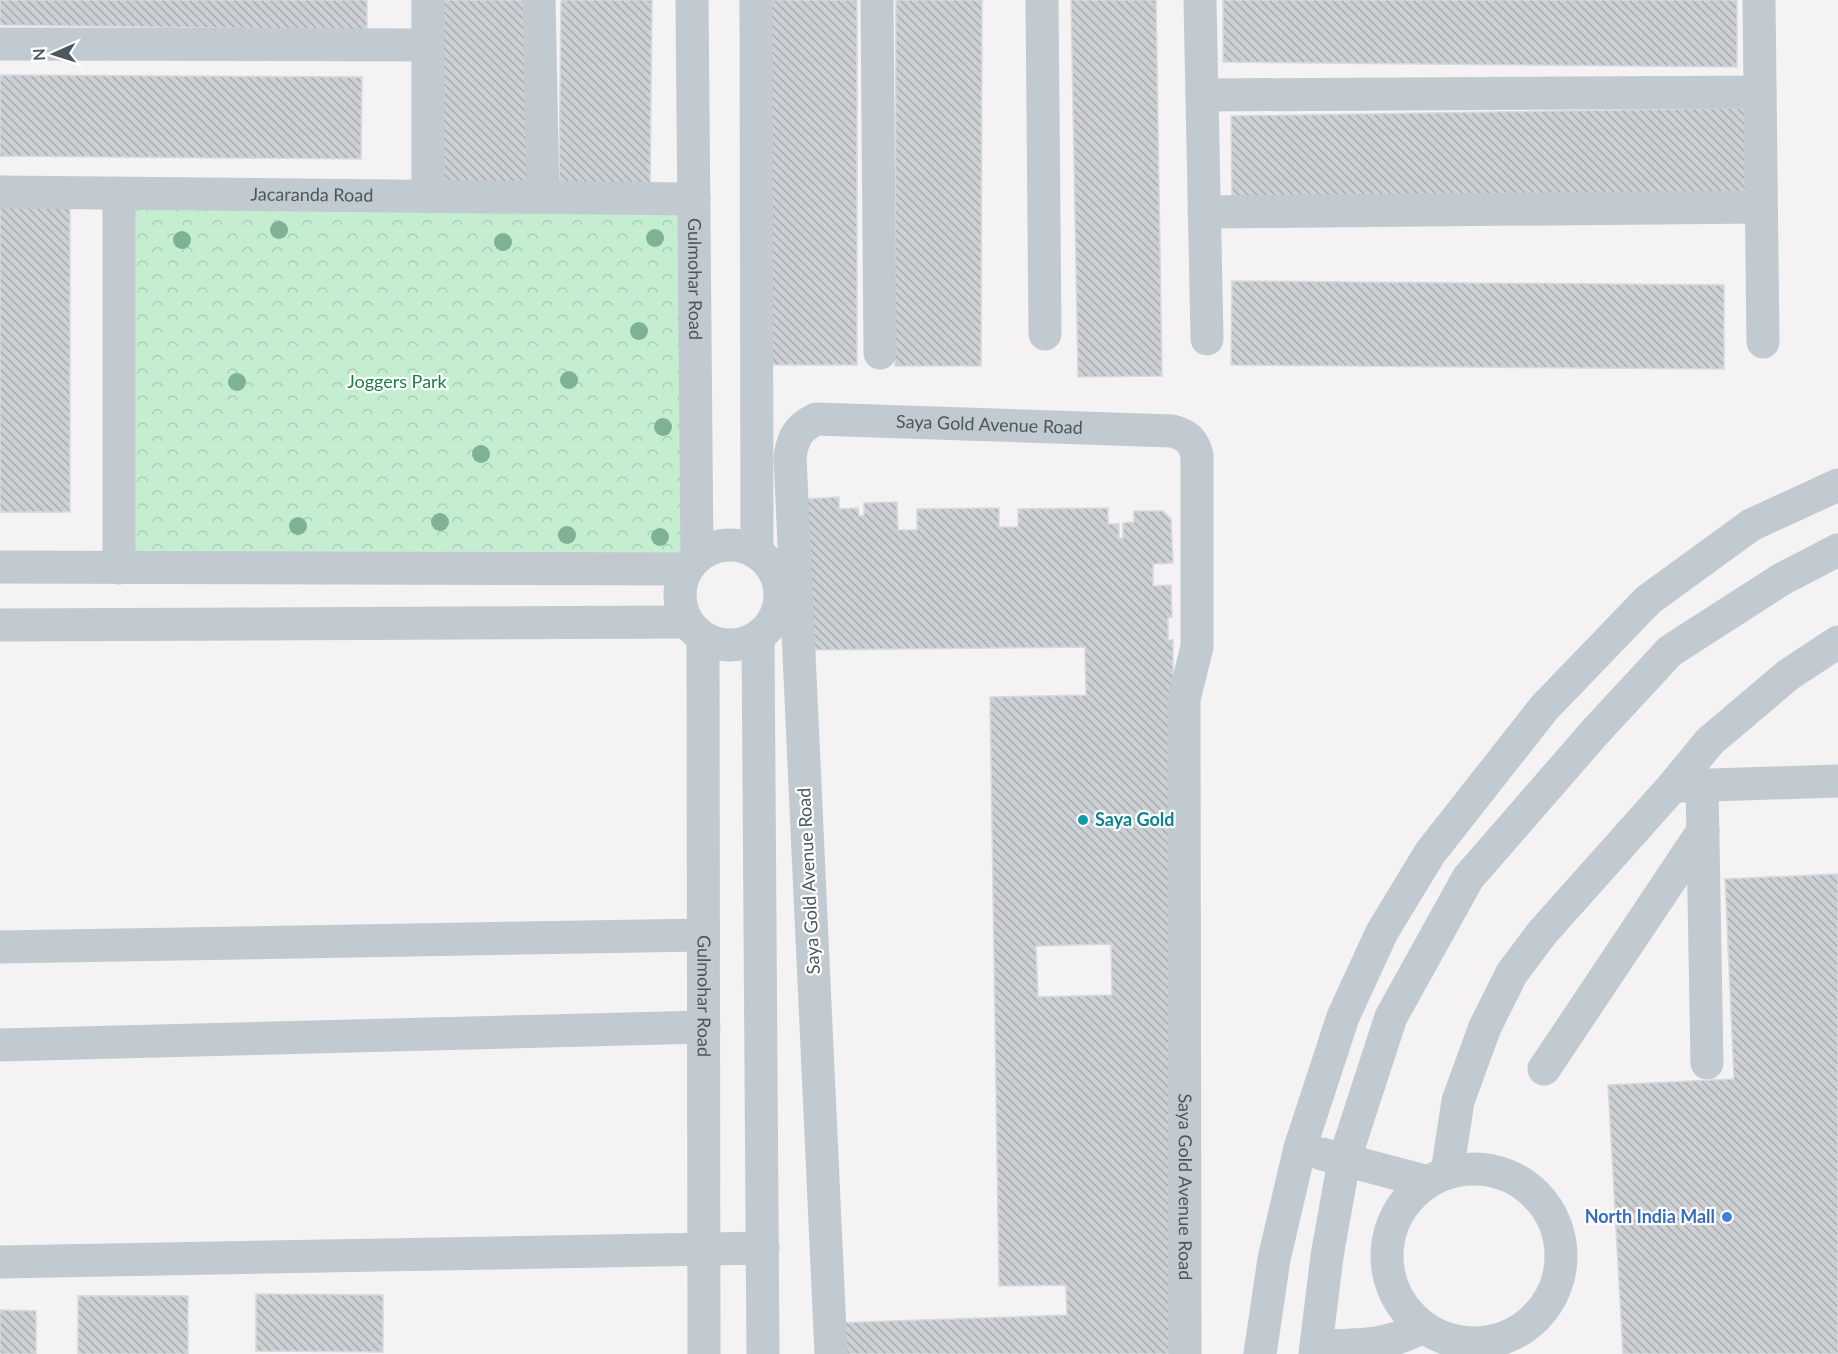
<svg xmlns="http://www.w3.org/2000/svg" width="1838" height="1354" font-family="Lato,sans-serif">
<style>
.park{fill:url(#park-crowns)}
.building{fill:url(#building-back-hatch);stroke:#d6d9dd;stroke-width:1.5;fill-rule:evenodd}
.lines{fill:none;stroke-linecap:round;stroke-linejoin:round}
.minor{stroke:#c1cad0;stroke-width:33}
.tree{fill:#7eb293}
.culture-dot{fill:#0f9aa8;stroke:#fff;stroke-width:2}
.shop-dot{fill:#3f7fe0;stroke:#fff;stroke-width:2}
.labels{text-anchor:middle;stroke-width:4.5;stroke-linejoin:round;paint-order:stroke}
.street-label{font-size:18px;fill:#4b575f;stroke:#fff}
.park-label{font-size:18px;fill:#1e7d45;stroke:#fff}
.culture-label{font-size:18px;font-weight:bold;fill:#0d838f;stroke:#fff;text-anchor:start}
.shop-label{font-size:18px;font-weight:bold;fill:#366cbe;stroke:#fff;text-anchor:end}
</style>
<defs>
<pattern id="park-crowns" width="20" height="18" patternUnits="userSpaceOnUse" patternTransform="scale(1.5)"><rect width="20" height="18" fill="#c5eed1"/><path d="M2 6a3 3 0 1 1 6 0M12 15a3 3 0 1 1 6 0" fill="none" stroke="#abceb6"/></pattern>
<pattern id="building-back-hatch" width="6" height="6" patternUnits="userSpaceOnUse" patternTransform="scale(1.5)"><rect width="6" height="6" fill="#ccd0d4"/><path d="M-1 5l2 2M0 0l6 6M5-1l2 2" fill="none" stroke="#a8acaf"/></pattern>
</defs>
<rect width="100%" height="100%" fill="#f4f2f2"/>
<!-- park -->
<path class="park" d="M119,193l566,6 1,370 -567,-1z"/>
<!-- building -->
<path class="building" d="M0,0h367v30l-367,-5z
M439,0h94l-1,192h-94z
M561,0h91l-2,190h-91z
M770,0h87v365h-87z
M896,0h86l-1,366h-86z
M1071,0h85l6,376 -84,1z
M1223,0h514v67l-514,-5z
M0,75l362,2 -1,82 -361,-3z
M1746,108l1,86 -515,8 -1,-86z
M0,201h70v311h-70z
M1232,281l492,4v84l-493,-4z
M839,497v12l19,-1 1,8 5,-1v-12l33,-1 1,28h19v-21l82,-1v19h19v-18l90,-1v16h11v14h4v-15l11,-1v-11h29l8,8 2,44 -20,1v22l18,-1 1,32 -4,1v22h5v714h-336l-3,-31 233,-8 -1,-30 -67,1 -9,-589 96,-2 -1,-48 -280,3v-151zM1111,944l1,51 -74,2 -2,-51z
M1838,874v480h-215l-15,-269 126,-6 -9,-200z
M256,1294l127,1v57l-127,-1z
M78,1296h110v58h-110z
M0,1310l36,1v43h-36z"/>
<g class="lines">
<!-- minor -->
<g class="minor">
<path d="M539,0l4,197"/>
<path id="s1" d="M692,0l5,557"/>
<path d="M756,0l1,553"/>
<path d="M877,0l3,353"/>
<path d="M1042,0l3,334"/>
<path d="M1200,0l7,339"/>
<path d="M1759,0l4,342"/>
<path d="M0,44l428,1"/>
<path d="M1202,95l558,-3"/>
<path id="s2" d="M0,192l694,7"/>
<path d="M428,197v-197"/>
<path d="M1204,212l557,-5"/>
<circle cx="730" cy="595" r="50"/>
<path d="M0,567l686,2"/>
<path d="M119,568v-375"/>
<path d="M0,625l686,-3"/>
<path id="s3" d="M703,639l1,715"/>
<path d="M758,639l5,715"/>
<path d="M1702,785l5,278"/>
<path d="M1681,786l157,-5"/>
<path d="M0,947l703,-12"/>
<path d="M0,1045l704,-18"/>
<path d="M1544,1069l159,-238"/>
<path d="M1322,1154l106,28"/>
<circle cx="1474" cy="1256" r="87"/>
<path d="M1447,1173l11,-72 27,-74 27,-54 30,-40 131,-147 37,-45 78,-66 50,-33"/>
<path d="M0,1262l763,-14"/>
<path d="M1316,1346c38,-1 72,1 106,-19"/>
<path id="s4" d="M831,1354l-41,-897c3,-20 8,-29 26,-38l356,12c15,4 21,9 25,24v192l-13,52 1,655"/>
<path d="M1260,1354l14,-95 26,-111 43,-131 39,-85 48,-79 114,-145 104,-108 103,-75 87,-40"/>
<path d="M1315,1354l12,-98 17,-95 47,-144 77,-139 127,-146 75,-81 112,-72 56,-29"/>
</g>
</g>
<!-- trees -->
<g class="tree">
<circle cx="279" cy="230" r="9"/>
<circle cx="655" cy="238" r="9"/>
<circle cx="182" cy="240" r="9"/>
<circle cx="503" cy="242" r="9"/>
<circle cx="639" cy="331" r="9"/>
<circle cx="569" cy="380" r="9"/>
<circle cx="237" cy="382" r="9"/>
<circle cx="663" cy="427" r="9"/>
<circle cx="481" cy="454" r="9"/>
<circle cx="440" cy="522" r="9"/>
<circle cx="298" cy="526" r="9"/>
<circle cx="567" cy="535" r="9"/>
<circle cx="660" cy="537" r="9"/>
</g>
<!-- markers -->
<circle class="culture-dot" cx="1083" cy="820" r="6"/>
<circle class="shop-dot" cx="1727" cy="1217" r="6"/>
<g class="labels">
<!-- street labels -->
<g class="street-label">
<text dy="6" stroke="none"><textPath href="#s2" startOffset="312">Jacaranda Road</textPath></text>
<text dy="6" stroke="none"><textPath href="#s1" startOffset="279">Gulmohar Road</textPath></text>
<text dy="6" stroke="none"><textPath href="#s4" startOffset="1120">Saya Gold Avenue Road</textPath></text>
<text transform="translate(809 881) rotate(-93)" y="6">Saya Gold Avenue Road</text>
<text dy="6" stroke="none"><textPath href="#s3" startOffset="357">Gulmohar Road</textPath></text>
<text dy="6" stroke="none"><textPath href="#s4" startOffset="2073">Saya Gold Avenue Road</textPath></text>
</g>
<!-- park labels -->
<g class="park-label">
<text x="397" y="388">Joggers Park</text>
</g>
<!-- culture labels -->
<g class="culture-label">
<text x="1095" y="826">Saya Gold</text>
</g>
<!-- shop labels -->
<g class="shop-label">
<text x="1715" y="1223">North India Mall</text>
</g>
</g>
<!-- north arrow -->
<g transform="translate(54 54) rotate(267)" stroke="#ffffff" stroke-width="4.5" paint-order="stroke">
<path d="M0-4.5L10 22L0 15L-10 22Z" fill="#4b575f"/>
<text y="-9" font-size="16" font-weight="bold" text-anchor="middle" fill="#4b575f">N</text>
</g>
</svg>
